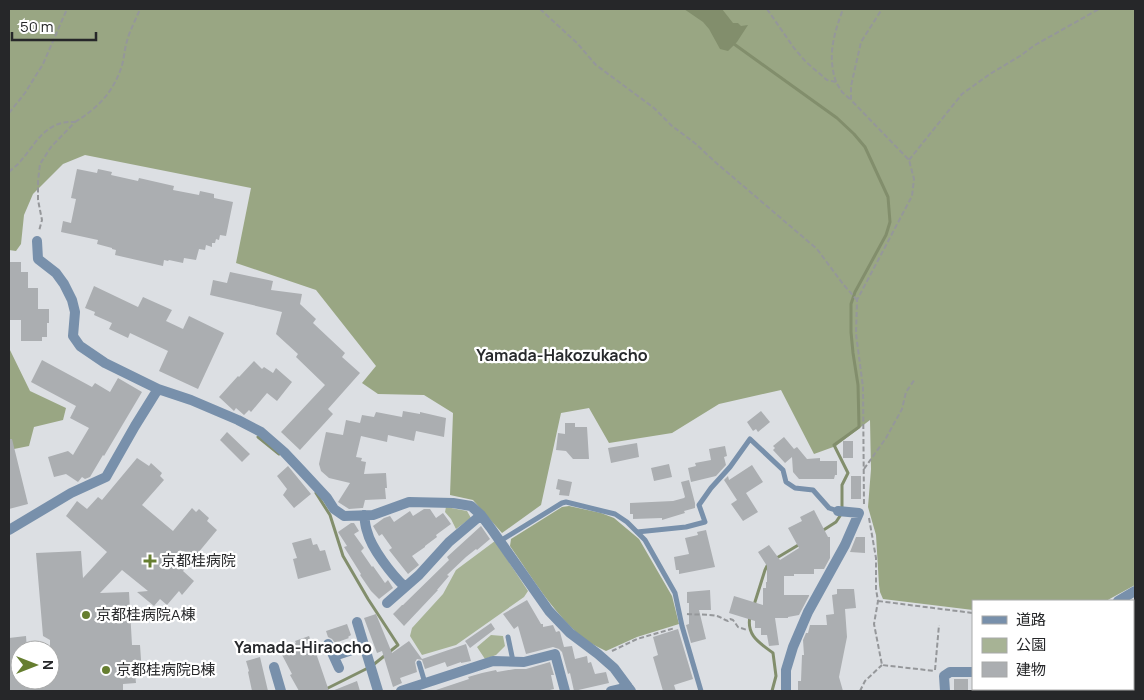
<svg xmlns="http://www.w3.org/2000/svg" width="1144" height="700" font-family="Manrope,'Noto Sans JP',sans-serif">
<style>
.green{fill:#a7b395}
.forest{fill:#99a683}
.water{fill:#828e6c}
.lines{fill:none;stroke-linecap:round;stroke-linejoin:round}
.stream{stroke:#828e6c;stroke-width:3}
.building{fill:#abaeb1}
.path{stroke:#95979a;stroke-width:2;stroke-dasharray:5 2.5;stroke-linecap:butt}
.service{stroke:#7890ab;stroke-width:5}
.minor{stroke:#7890ab;stroke-width:10}
.poi-dot{fill:#667e30;stroke:#fff;stroke-width:2}
.labels{text-anchor:middle;stroke-width:4.5;stroke-linejoin:round;paint-order:stroke}
.poi-label{font-size:15px;fill:#262729;stroke:#fff;text-anchor:start}
.neighbourhood-label{font-size:16px;font-weight:bold;fill:#27292c;stroke:#fff}
</style>
<rect width="100%" height="100%" fill="#dcdfe3"/>
<!-- green -->
<path class="green" d="M446,507l21,4 4,7 -15,11 -5,-10 -6,-7z
M495,541l33,50 -4,6 -68,48 -34,10 -12,-19 2,-8 31,-34 13,-24z
M491,635l12,1 2,10 -9,9 -11,4 -8,-12z"/>
<!-- forest -->
<path class="forest" d="M9,9h1126v576l-29,16h-133v9l-90,-11 -3,-7 -1,-7 -3,-50 -8,-28 3,-38 -1,-49 -34,26 -22,8 -33,-64 -62,14 -47,29 -63,10 -20,-35 -28,5 -20,92 -39,28 -29,-33 -23,-5 3,-82 -29,-18 -46,-1 -16,-11 14,-17 -60,-76 -80,-27 15,-75 -166,-33 -22,9 -30,30 -9,21 -3,29 -5,7 -7,-1z
M9,348l21,43 36,17 -3,12 -29,7 -5,19 -20,4z
M569,506l32,7 13,5 25,21 33,57 7,28 -42,13 -31,14c-8,-4 -17,-8 -24,-14 -28,-23 -51,-61 -72,-91l1,-7 51,-32z"/>
<!-- water -->
<path class="water" d="M684,9h38l11,14h5l3,3 7,-1 -11,17 -9,9 -8,-2 -11,-20 -6,-7z"/>
<g class="lines">
<!-- stream -->
<path class="stream" d="M734,44l103,74 17,16 11,13 23,50 2,25 -4,13 -31,57 -4,12v28l2,21 5,32 1,42 -25,18 14,28 -6,12v22l-2,9 -4,6 -14,9
M258,437l21,17
M316,493l14,22 13,41 25,43 30,46 -25,20
M775,559l25,-15
M754,605l11,-35 3,-6
M750,616c-4,20 10,27 23,37l3,23 -4,15
M324,690l44,-22"/>
</g>
<!-- building -->
<path class="building" d="M77,169l20,4 1,-4 14,3 -1,3 27,6 1,-3 35,8 -1,4 26,5 1,-4 14,3v4l19,4 -7,34 -6,-1 -1,5 -3,-1 -1,4h-3v4l-6,-2 -1,5 -6,-1 -3,11 -12,-2 -1,5 -14,-3 -1,1 -4,-1 -1,6 -48,-11 1,-5 -4,-1v-1l-15,-4 1,-4 -37,-8 2,-11 8,2 5,-24 -5,-1z
M9,262h12v10h7v16h10v21h11v14h-2v14h-5v4h-21v-21h-12z
M230,272l43,9 -2,9 31,4 -2,10 16,15 -3,4 32,30 -3,4 18,16 -32,36 5,5 -33,36 -19,-18 44,-47 -29,-28 2,-3 -22,-20 6,-22 -72,-17 3,-15 14,3z
M94,286l44,21 5,-10 29,13 -6,11 17,8 6,-13 35,17 -26,56 -39,-18 9,-20 -38,-18 -2,5 -19,-9 3,-6 -18,-8 1,-3 -10,-4z
M42,360l50,27 3,-4 15,9 8,-14 24,14 -38,64 -1,-1 -13,22 -5,2 -3,-2 -4,5 -12,-8 -12,3 -6,-20 20,-6 5,4 16,-27 -19,-10 6,-12 -45,-24z
M254,361l8,8 2,-2 9,6 3,-5 16,14 -15,19 -10,-8 -16,19 -2,-2 -5,5 -8,-7 -2,3 -15,-14 19,-21 1,1z
M403,411l17,3v-2l26,6 -2,19 -28,-6 -2,10 -26,-6 -1,7 -26,-6 -5,21 6,1 -1,3 5,1 -2,12 22,-1 1,15h-2l1,11 -21,1 -2,8h-1l-13,1 -11,-7 12,-19 -21,-5 -8,-7 -2,-7 7,-32 17,3 3,-15 14,3 2,-8 12,2 2,-5 26,5z
M761,411l9,11 -12,10 -2,-3 -3,2 -6,-9z
M565,423h10v4h12l2,32h-16l-7,-8 -10,-1 2,-17 7,1z
M227,432l23,22 -8,8 -22,-22z
M784,437l10,12 3,-2 10,12 13,-1v3h17v14h-2l-1,4h-35l-6,-7 -1,-15 -7,6 -12,-13 2,-2 -2,-2z
M9,439h3l16,65 -19,5z
M843,441h10v17h-10z
M637,443l2,14 -28,6 -3,-15z
M725,446l2,10 -3,1 2,8 -10,11 -25,6 -3,-14 8,-2 -1,-3 16,-3 -2,-11z
M137,458l12,8 2,-3 11,10 -2,3 4,4 -22,25 31,26 19,-23 4,4 3,-3 10,9 -2,3 10,9 -34,41 11,10 -12,14 -3,-4 -12,14 -7,-6 -6,7 -17,-14 11,-1 -26,-21 -22,23 29,-1 3,53h8l2,29h-7l1,9 -13,1v7h-114v-53l17,-2 1,14h-7v30h30v-40l-7,-4 -7,-83 45,-2 2,27 24,-26 -41,-36 11,-15 10,8 11,-12 4,3z
M669,464l3,13 -18,4 -3,-13z
M752,465l11,17 -17,11 12,19 -15,9 -12,-17 6,-4 -13,-20 4,-4 1,4z
M288,466l23,28 -17,14 -11,-13 4,-6 -10,-13z
M851,476h10v23h-10z
M558,479l14,3 -3,14 -10,-1 1,-5 -4,-1z
M689,480l6,23v5l-11,3 1,2 -23,7v-2l-29,1v-5h-3v-11l43,-2 11,-3 1,-1 -4,-15z
M424,509h6l6,9 7,-5 8,11 -15,11 1,2 -12,9v1l-13,9 7,9 -11,9 -19,-24 3,-2 -10,-14 -3,2 -6,-10 11,-8 6,-2 4,6 16,-11 3,5z
M814,510l14,27h2v21l-6,11h-10v5h-20v2h-10v19h25v1l-10,19 -11,2v1h-13l4,27 -10,1 -2,-11h-6v-7h-6v-7l-26,-8 5,-17 29,9v-17h3v-6h1v-16l-9,-14 11,-7 11,15 19,-12 -11,-20 14,-7 -2,-4z
M351,523h3l5,8 -5,3 10,14 -3,3 11,16 1,-1 12,17 3,-3 5,8 -14,11 -8,-8 -11,-16 1,-1 -17,-27 3,-1 -9,-14z
M481,526l9,13 -13,11 -1,-1 -10,8 -19,18 2,1 -12,14h1l-34,36 -11,-12 9,-9h1l46,-45 -2,-3z
M706,530l9,37 -36,7v-4h-3l-2,-13 15,-3 -4,-16 13,-3 -1,-3z
M856,537h9v16l-15,-1z
M311,538l2,7 4,-1 3,7 5,-1 6,20 -33,9 -5,-20 4,-1 -5,-15z
M837,589h17l2,19 -11,1 2,28 -8,40 4,14h-45v-10h3l1,-26h2l-1,-15 3,-7h2l2,-8h17l-1,-10 8,-1 -2,-19 5,-1z
M710,590l1,20h-12l7,29 -15,4 -5,-18 3,-1v-21h-2v-11z
M527,600l14,24h2v3l10,-2 3,7 3,-1 1,1 4,15 8,-1 3,13 12,-3 1,7 3,-1 4,12 11,-2 3,11 -35,8 -4,-18 -2,1 -6,-22 -3,-3 -6,-2 -27,7 -8,-28 -4,3 -11,-15z
M376,614l16,39 17,-12 13,18 44,-15 5,17 -10,2v-1l-14,5 -2,-5 -20,7 -3,-9 -5,-1 -2,3 2,10 -17,6 2,5 -9,4 -11,-36 -5,2 -13,-35z
M491,623l4,6 -25,19 -5,-7z
M347,624l4,11 -3,2 1,1 -14,5 -3,-4 -4,-2 -2,-6z
M678,629l15,50 -19,6 2,6h-13l-10,-34 5,-2 -5,-18z
M309,636l8,20 12,35h-30l-9,-16 2,-1 -12,-23 16,-8 -1,-2z
M260,657l8,34h-16l-4,-19 1,-1 -3,-10z
M550,662l4,13h-3l3,14 -8,2h-110v-1l33,-11 -1,-2 14,-4 14,-3 1,2 18,-3h11z
M954,679h14v12h-14z
M357,681l3,10h-28z"/>
<g class="lines">
<!-- path -->
<path class="path" d="M540,9l37,34 19,22 58,43 18,18 24,18 18,17 103,88 26,35 14,16
M767,9l27,39 12,14 21,18 9,2 6,10 9,8
M836,82c-9,-27 -2,-48 7,-73
M9,113l16,-20 18,-29 24,-55
M75,122c21,-13 36,-27 45,-51 4,-9 4,-20 7,-30 3,-11 9,-22 13,-32
M909,160l53,-66 28,-20 30,-18 15,-11 64,-36
M9,172c3,-3 6,-5 9,-8 17,-18 26,-44 57,-42l-24,25 -11,17 -2,17v19l4,20 -3,11
M864,469l22,-31 16,-29 4,-17 9,-13
M864,504l-1,-117 -7,-53 1,-34 55,-104 2,-17 -5,-19 -58,-60v-14l10,-44 21,-33
M869,518l7,40v31l2,12 -4,23 8,41 53,6
M878,601l95,12
M687,614c10,1 21,0 30,2 4,1 7,4 11,5l2,-2 3,1 5,7 9,3
M612,651l25,-12 38,-11
M935,670l4,-45
M860,691l5,-10 17,-16"/>
<!-- service -->
<path class="service" d="M637,532l49,-5 19,-5 -6,-17 12,-17 19,-21 20,-28 33,31 3,12 9,6 18,2 16,18 9,3
M500,541l62,-38 4,-1 49,12 12,8 18,18 30,53 7,33 19,65
M508,637l5,24
M419,663l6,20
M1011,689v2"/>
<!-- minor -->
<path class="minor" d="M37,241l1,18 18,14 8,11 8,16 3,12 -2,24 7,10 25,17 53,26 33,11 47,20 23,12 23,20 17,18 26,28 7,11 10,7 29,-1 36,-13 44,1 18,3 10,9 9,12 59,84 21,22 28,21 16,14 17,23
M364,515c1,5 1,11 3,16 4,17 25,44 38,56
M9,530l62,-37 35,-16 29,-51 23,-37
M1118,601l17,-10
M387,603l32,-28 30,-33 32,-27
M357,622l21,69
M328,644l11,24
M334,656l30,-10
M1133,661h2
M274,667l7,24
M1078,689l1,2
M401,691l92,-30 31,1 31,-8 10,37
M611,691l17,-4
M786,691v-21l7,-23 15,-35 37,-67 14,-32 -21,-2
M945,691l-1,-15 6,-4h23"/>
</g>
<!-- markers -->
<g class="poi-dot">
<path d="M147.5 553.5h5v5h5v5h-5v5h-5v-5h-5v-5h5z"/>
<circle cx="86" cy="615" r="5"/>
<circle cx="106" cy="670" r="5"/>
</g>
<g class="labels">
<!-- poi labels -->
<g class="poi-label">
<text x="161" y="566">京都桂病院</text>
<text x="96" y="620">京都桂病院A棟</text>
<text x="116" y="675">京都桂病院B棟</text>
</g>
<!-- neighbourhood labels -->
<g class="neighbourhood-label">
<text x="562" y="361">Yamada-Hakozukacho</text>
<text x="303" y="653">Yamada-Hiraocho</text>
</g>
</g>
<!-- border -->
<rect width="1144" height="700" fill="none" stroke="#262729" stroke-width="20"/>
<!-- legend -->
<rect x="972" y="600" width="162" height="90" fill="#ffffff" stroke="#a8a9a9"/>
<rect x="982" y="616" width="25" height="8" fill="#7890ab" stroke="#a8a9a9"/>
<text x="1016" y="625" font-size="15" fill="#262729">道路</text>
<rect x="982" y="638" width="25" height="15" fill="#a7b395" stroke="#a8a9a9"/>
<text x="1016" y="650" font-size="15" fill="#262729">公園</text>
<rect x="982" y="662" width="25" height="15" fill="#abaeb1" stroke="#a8a9a9"/>
<text x="1016" y="675" font-size="15" fill="#262729">建物</text>
<!-- north arrow -->
<g transform="translate(35 665) rotate(90)"><circle r="24" fill="#ffffff" stroke="#a8a9a9"/>
<path d="M0-4L9 19L0 12L-9 19Z" fill="#667e30"/>
<text y="-8" font-size="14" font-weight="bold" text-anchor="middle" fill="#262729">N</text>
</g>
<!-- scale -->
<path d="M12 32v8h84v-8" fill="none" stroke="#262729" stroke-width="2.5"/>
<text x="20" y="32" font-size="15" fill="#262729" stroke="#ffffff" stroke-width="4" paint-order="stroke">50 m</text>
</svg>
